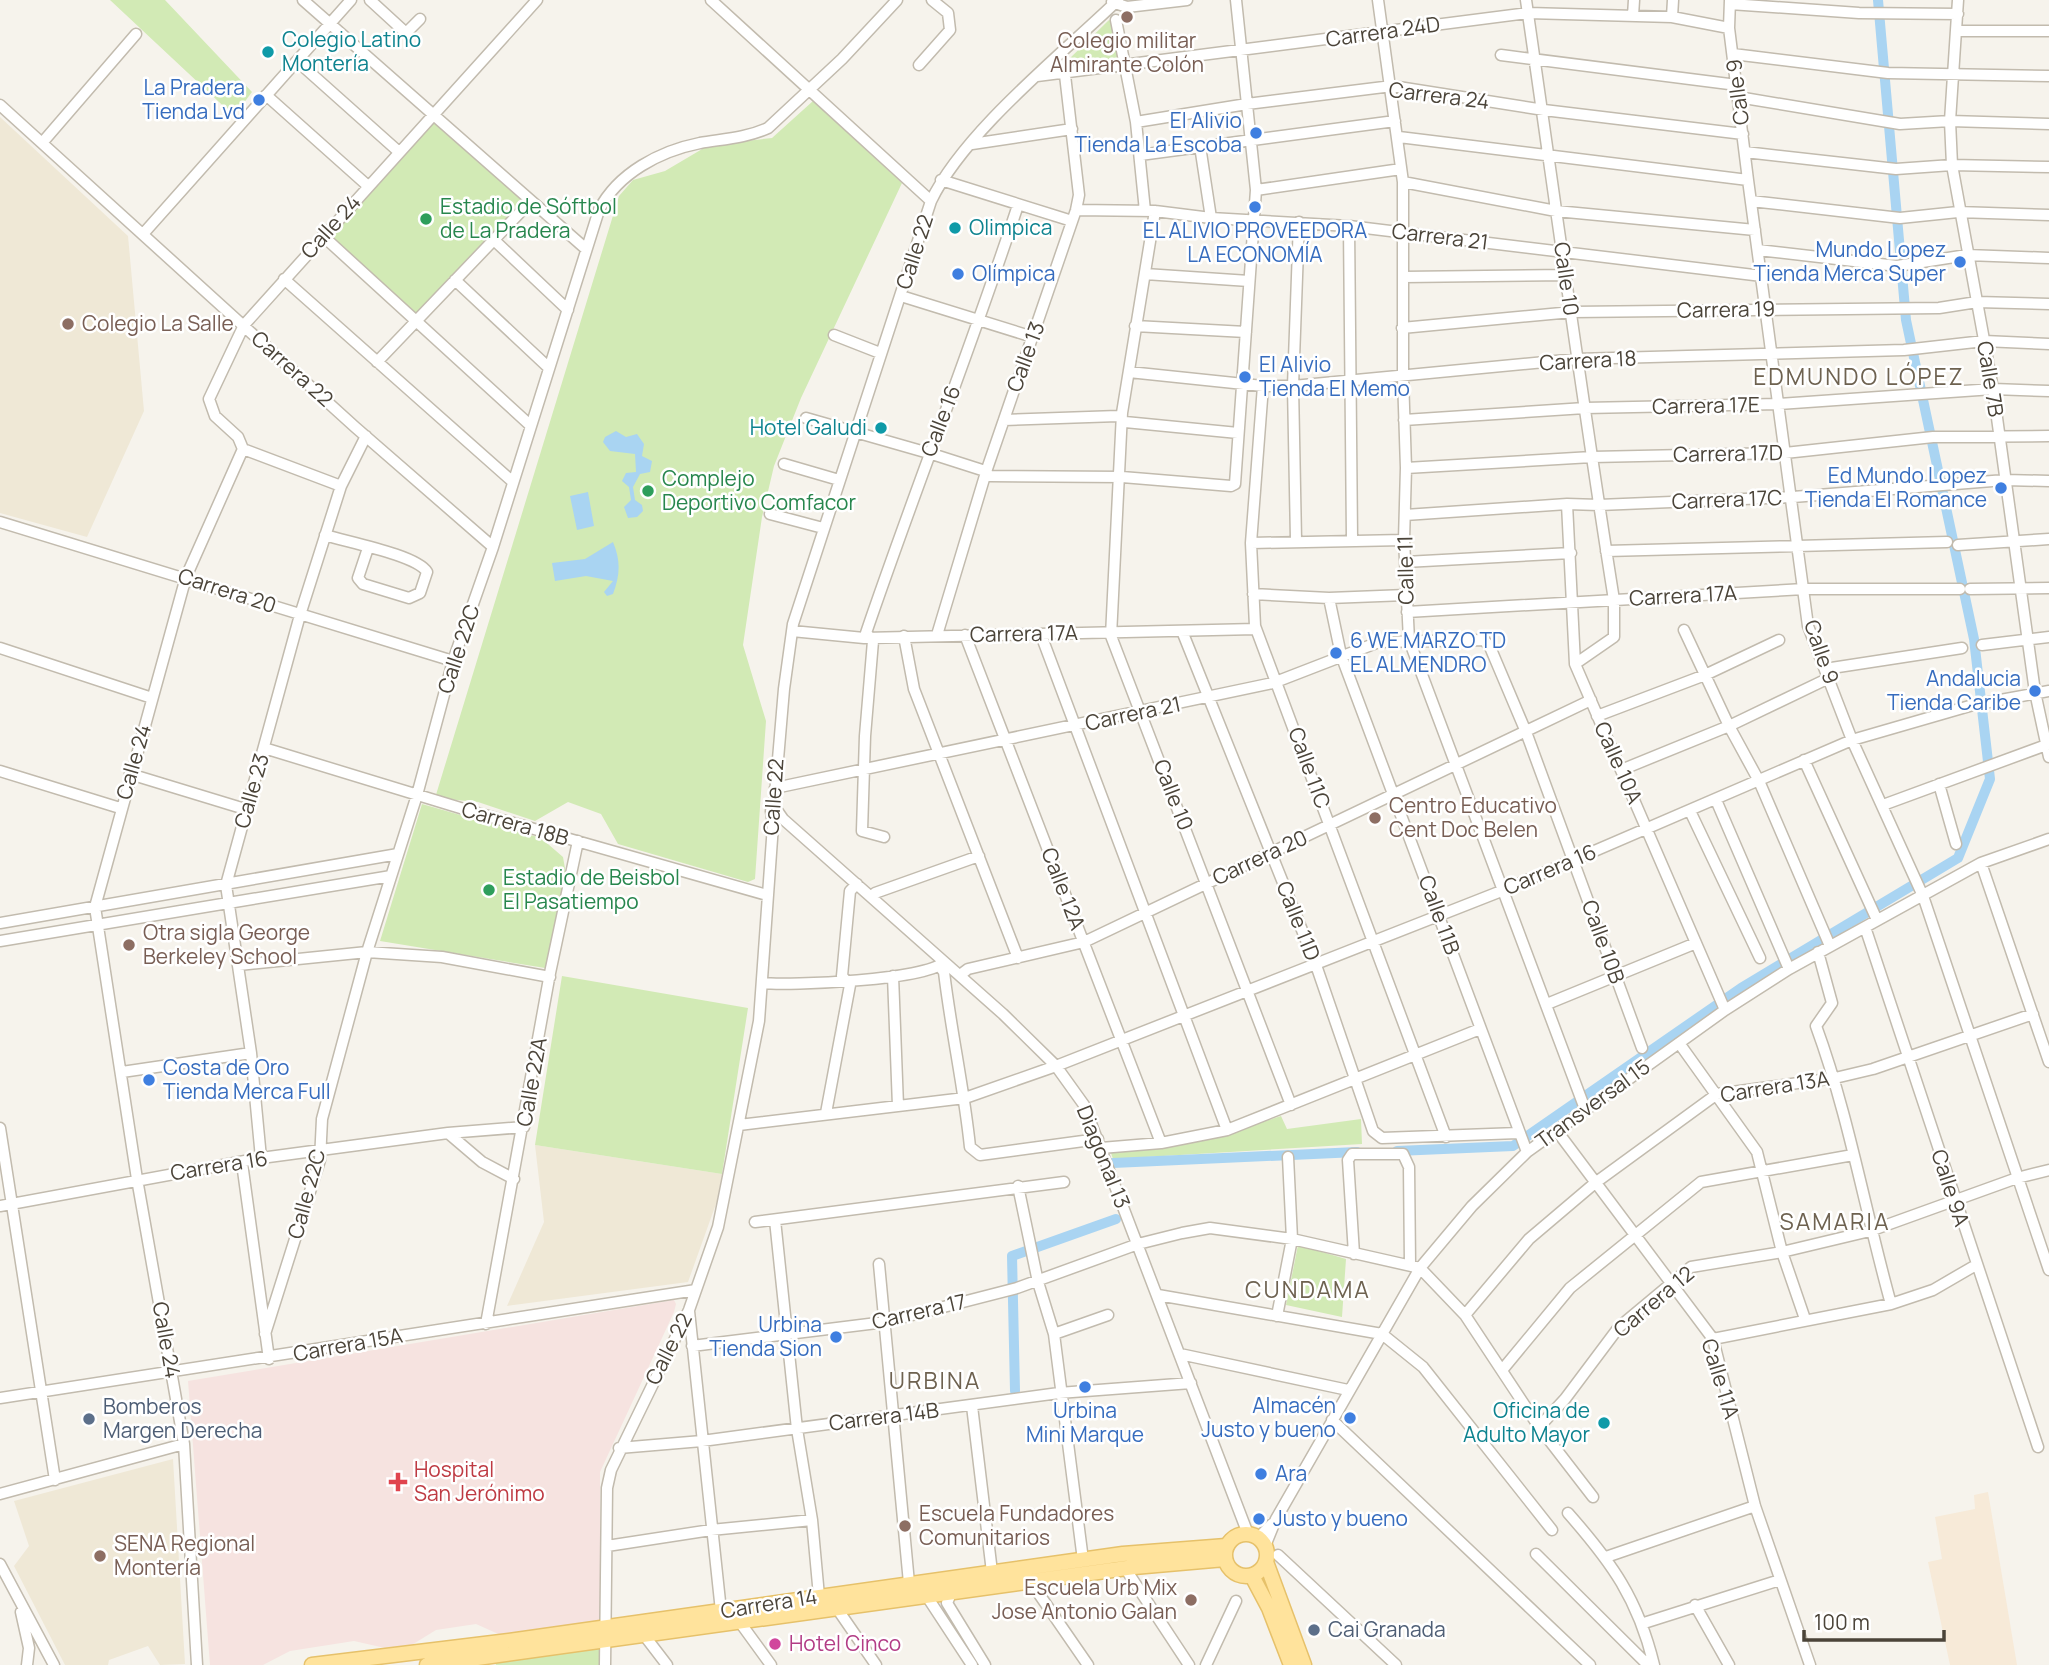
<svg xmlns="http://www.w3.org/2000/svg" width="2049" height="1665" font-family="Manrope,sans-serif">
<style>
.commercial{fill:#f7ead8}
.education{fill:#efe8d6}
.medical{fill:#f6e3e0}
.green{fill:#d2eab5}
.water{fill:#a9d4f2}
.lines{fill:none;stroke-linecap:round;stroke-linejoin:round}
.canal{stroke:#a9d4f2;stroke-width:10}
.minor-casing{stroke:#c2bbae;stroke-width:13}
.major-casing{stroke:#e6c16a;stroke-width:17}
.minor{stroke:#fff;stroke-width:10}
.major{stroke:#ffe39c;stroke-width:14}
.education-dot{fill:#8d6e63;stroke:#fff;stroke-width:2.5}
.culture-dot{fill:#0f9aa8;stroke:#fff;stroke-width:2.5}
.shop-dot{fill:#3f7fe0;stroke:#fff;stroke-width:2.5}
.leisure-dot{fill:#2e9e5b;stroke:#fff;stroke-width:2.5}
.service-dot{fill:#5c6f8a;stroke:#fff;stroke-width:2.5}
.health-dot{fill:#e0444e;stroke:#fff;stroke-width:2.5}
.hotel-dot{fill:#d1479c;stroke:#fff;stroke-width:2.5}
.labels{text-anchor:middle;stroke-width:5;stroke-linejoin:round;paint-order:stroke}
.street-label{font-size:21px;fill:#4b4439;stroke:#fff}
.culture-label{font-size:21px;fill:#0d838f;stroke:#fff;text-anchor:start}
.education-label{font-size:21px;fill:#785e54;stroke:#fff;text-anchor:start}
.shop-label{font-size:21px;fill:#366cbe;stroke:#fff;text-anchor:end}
.leisure-label{font-size:21px;fill:#27864d;stroke:#fff;text-anchor:start}
.service-label{font-size:21px;fill:#4e5e75;stroke:#fff;text-anchor:start}
.health-label{font-size:21px;fill:#be3a42;stroke:#fff;text-anchor:start}
.hotel-label{font-size:21px;fill:#b23c85;stroke:#fff;text-anchor:start}
.neighbourhood-label{font-size:23px;letter-spacing:2px;fill:#6e6250;stroke:#fff}
</style>
<rect width="100%" height="100%" fill="#f6f3ec"/>
<!-- commercial -->
<path class="commercial" d="M1988,1492l29,173h-67l-22,-103 14,-3 -7,-42 40,-8 -1,-14z"/>
<!-- education -->
<path class="education" d="M0,117l128,119 16,175 -57,126 -87,-24z
M535,1145l187,29 -5,27 -29,81 -181,24 37,-84z
M173,1459l12,205 -25,1 -12,-19 -39,14 -1,5h-43l-51,-99 15,-20 -15,-45z"/>
<!-- medical -->
<path class="medical" d="M674,1300l2,4 -2,8 -74,160v152l-95,13 -29,-13 -40,6 -26,16 -25,2 -31,-7 -64,10 -27,14h-53l-22,-284z"/>
<!-- green -->
<path class="green" d="M110,0h55l87,92 -18,24z
M1109,20l5,3 5,37 -52,8v-7z
M813,101l89,82 -101,215 -27,68 -12,51 -19,128 23,76 -11,158 -7,3 -130,-38 -17,-30 -33,-12 -33,19 -57,-19 -43,-4 184,-602 14,-16 32,-9 44,-26 63,-7z
M432,116l98,86 -117,120 -90,-86z
M422,804l119,34 22,19 3,17 -21,94 -165,-27z
M562,976l186,32 -26,166 -187,-29z
M1281,1116l6,13 74,-10 1,25 -249,15 -2,-6c59,-6 114,-18 170,-37z
M1298,1245l48,14 -4,58 -56,-12z
M600,1648l-1,17h-103l-1,-3z"/>
<!-- water -->
<path class="water" d="M616,431l10,6 11,-3 7,10 -2,12 10,5 -2,11 -10,2 -7,13 2,13 7,5 1,6 -6,6 -9,1 -4,-11 7,-7 -2,-13 -7,-6 4,-8 10,-1 -1,-18 -25,-3 -7,-9 2,-5z
M588,492l6,34 -17,4 -7,-34z
M613,542c8,19 7,33 0,52l-6,2 -3,-4 9,-11 -27,-5 -31,5 -3,-18 33,-4z"/>
<g class="lines">
<!-- canal -->
<path class="canal" d="M1397,1151l116,-5 228,-158 217,-130 32,-79 -16,-140 -68,-319 -28,-320
M1113,1163l244,-11
M1015,1391l-3,-135 104,-37"/>
<!-- minor casing -->
<g class="minor-casing">
<path id="minor" d="M303,0l283,249
M370,0l36,33 14,-14
M711,0l220,201
M1378,0l25,182v195l3,91 -2,72 5,100 176,469
M1526,0c29,200 56,400 88,600v37l-39,27
M1730,0l-1,28 19,152 60,446 44,114 71,156 126,374
M1958,0l-8,121 2,44 41,224 42,303 14,65
M1112,2l15,5 60,-7
M1730,4l129,9 99,1
M1633,16l1,-16
M1672,17l1,-17
M1116,20l20,102 9,89
M1957,31h92
M1733,54l155,19 161,3
M1501,55l236,30
M297,61l102,91
M919,65l31,-35 -2,-17 -16,-13
M1037,76l491,-63 144,4 57,11
M266,95l102,91
M1738,97l162,27 50,-3 99,3
M0,105l355,322 138,120
M1136,122l111,-18 145,-18 152,24 199,24
M1399,137l349,43
M42,143l94,-109
M972,144l100,-15
M1200,146l11,72
M1745,152l151,17 56,-4 97,2
M1140,155l255,-34
M941,180l131,41
M1403,182l153,29 199,19
M1256,190l145,-21
M1751,201l149,17 58,-6 91,3
M1076,210l79,1 56,7 138,8 413,50
M1155,211l-33,202 -11,223 180,469
M1349,226l3,313
M143,234l208,-234
M323,236l208,190
M494,240l74,70
M1758,250l139,16 70,-11 82,3
M1145,274l104,7
M1404,277l163,-2
M284,279l229,203
M455,280l94,88
M901,296l132,41
M1135,326l111,6
M1402,328l170,-16 367,-4 38,-6 72,2
M834,335l46,18
M377,362l153,-160
M1129,372l134,14h30l283,-27 328,-9 80,-9 65,3
M1263,386l-12,157 4,83 191,511
M806,418l126,36 50,16 8,6 132,1 109,9 4,-2 21,-294 -20,-190
M1004,420l114,-4 7,6 113,11
M1404,420l181,-12 194,-4 214,-15 56,2
M243,449l98,37
M784,464l55,16
M1406,468l186,-11 193,-4 148,-16 116,-1
M1567,504l8,160 150,346
M770,514l53,14
M1405,515l162,-11 32,1 194,-8 212,-17 44,1
M0,522l453,139
M325,535c22,7 92,20 102,37l-7,21 -11,5 -46,-14 -5,-6 10,-30
M1296,540l-3,-154 6,-164
M1251,543l153,-3
M1958,545l91,-6
M1606,551l341,-9
M1405,562l166,-9
M1970,589l79,-1
M1253,594l76,4 77,-3
M1329,598l12,57 186,497
M1407,612l397,-23h156
M1684,630l45,96 30,55 71,165
M792,631l72,7 392,-9
M1182,631l134,334 57,166 9,7 136,-5
M937,635l50,-166 89,-259 3,-15 -14,-120
M965,635l196,508
M1041,635l186,495
M904,636l10,53 104,269
M1982,645l67,-8
M0,648l152,50
M1825,669l137,-21
M1597,716l108,-41 74,-35
M264,748l203,62 300,85
M1804,760l73,160
M1621,770l108,-44 100,-48
M0,771l120,37
M130,774l115,35
M1939,784l17,60
M775,788l498,-105 106,-41 105,-2 6,7 36,85 116,316
M1716,800l73,169
M1883,805l166,-61
M774,806l9,13 220,195 53,52 28,39 164,429
M1690,811l70,147
M884,837l-22,-6 3,-95 8,-95 -7,-8c49,-144 105,-284 152,-428
M1981,863l68,199
M872,897l3,-4 104,-37
M0,923l398,-69
M1865,927l173,520
M0,941l391,-65
M1818,952l14,51 -16,23c33,90 49,185 75,278
M239,965l128,-13 75,5 108,20
M940,967l4,5c7,59 20,116 26,175l10,8 118,-16
M960,975l8,-6 116,-27 507,-242
M893,976l5,130
M762,983c28,3 165,-3 182,-21
M1547,1004l149,-61
M1679,1043l78,109 25,100 23,67
M122,1072l129,-19
M826,1113l24,-128 -8,-9 8,-85 7,-7
M739,1125l226,-27 91,-32 448,-176 348,-150 121,-35 76,-14
M0,1128l55,352
M1557,1131l156,208 42,167 55,159
M448,1133l34,29 32,17
M1101,1148l60,-5 66,-13 253,-101
M261,1158l-10,-105 -25,-168 74,-270 41,-129 25,-50
M242,1163l27,196
M1018,1186l20,96 16,52 29,226
M0,1206l261,-48 187,-25 76,-6
M775,1220l22,209 15,91 7,76
M755,1222l309,-40
M1354,1254l-6,-94 4,-6h51l6,13 1,97
M879,1264l30,319
M1158,1295l224,39 41,33 129,163
M689,1311l32,300
M1465,1315l64,-76 66,-56 122,-89 118,-16 38,-9 160,-55
M1277,1316l15,-77 -4,-82
M486,1324l64,-351 28,-132
M265,1334l55,-174 2,-41 45,-167 50,-157 36,-134 40,-114 106,-337c19,-37 61,-59 101,-67 23,-4 46,-5 68,-15l74,-69 55,-59
M1054,1334l54,-19
M1713,1339l178,-35 42,-14 43,-25
M692,1346l193,-24 132,-34 121,-44 44,-11 28,-5 82,11 128,29 45,47 74,112 54,70
M1180,1354l168,36
M1503,1369l67,-81 131,-106 152,-27
M0,1398l696,-108
M972,1406l20,166
M1332,1420l258,245
M1539,1427l26,-28 54,-72 72,-60 91,-15 88,-21 147,-53 32,-8
M619,1448l83,-7 357,-48 132,-10
M0,1494l184,-50
M1568,1513c44,50 70,86 86,152
M1258,1538l14,-14
M607,1546l104,-16 101,-10
M1265,1546l11,-27 144,-251 52,-62 55,-54 198,-142 64,-41 192,-106 68,-24
M1536,1554l112,111
M1278,1555l118,110
M1606,1557l149,-51
M0,1564l54,101
M1125,1568l64,97
M1030,1581l58,84
M952,1591l-5,12 38,62
M926,1595l46,70
M1695,1605l34,60
M836,1607l40,58
M21,1612l8,36 -2,17
M739,1621l32,44
M1644,1623l136,-43
M644,1635l23,30
M197,1665l-13,-221 -47,-265 -42,-272 91,-330 57,-128 -5,-12 -23,-21 -6,-17 35,-74 293,-325
M605,1665l2,-177 4,-18 78,-160 29,-83 41,-206 14,-196 -2,-14 3,-5 10,-117 9,-65 138,-423c33,-69 131,-147 187,-201
M1206,1665l30,-64"/>
</g>
<!-- major casing -->
<g class="major-casing">
<path id="major" d="M1225 1555a21 21 0 1 1 42 0a21 21 0 1 1-42 0Z
M1266,1562l38,103
M1252,1576l17,32 22,57
M312,1665l204,-25 607,-86 103,-8
M427,1665l707,-98 91,-8"/>
</g>
<!-- minor -->
<use href="#minor" class="minor"/>
<!-- major -->
<use href="#major" class="major"/>
</g>
<!-- markers -->
<g class="education-dot">
<circle cx="1127" cy="17" r="7"/>
<circle cx="68" cy="324" r="7"/>
<circle cx="1375" cy="818" r="7"/>
<circle cx="129" cy="945" r="7"/>
<circle cx="905" cy="1526" r="7"/>
<circle cx="100" cy="1556" r="7"/>
<circle cx="1191" cy="1600" r="7"/>
</g>
<g class="culture-dot">
<circle cx="268" cy="52" r="7"/>
<circle cx="955" cy="228" r="7"/>
<circle cx="881" cy="428" r="7"/>
<circle cx="1604" cy="1423" r="7"/>
</g>
<g class="shop-dot">
<circle cx="259" cy="100" r="7"/>
<circle cx="1256" cy="133" r="7"/>
<circle cx="1255" cy="207" r="7"/>
<circle cx="1960" cy="262" r="7"/>
<circle cx="958" cy="274" r="7"/>
<circle cx="1245" cy="377" r="7"/>
<circle cx="2001" cy="488" r="7"/>
<circle cx="1336" cy="653" r="7"/>
<circle cx="2035" cy="691" r="7"/>
<circle cx="149" cy="1080" r="7"/>
<circle cx="836" cy="1337" r="7"/>
<circle cx="1085" cy="1387" r="7"/>
<circle cx="1350" cy="1418" r="7"/>
<circle cx="1261" cy="1474" r="7"/>
<circle cx="1259" cy="1519" r="7"/>
</g>
<g class="leisure-dot">
<circle cx="426" cy="219" r="7"/>
<circle cx="648" cy="491" r="7"/>
<circle cx="489" cy="890" r="7"/>
</g>
<g class="service-dot">
<circle cx="89" cy="1419" r="7"/>
<circle cx="1314" cy="1630" r="7"/>
</g>
<path class="health-dot" d="M394.5 1471.5h7v7h7v7h-7v7h-7v-7h-7v-7h7z"/>
<circle class="hotel-dot" cx="775" cy="1644" r="7"/>
<g class="labels">
<!-- street labels -->
<g class="street-label">
<text transform="translate(1383 32) rotate(-8)" y="7">Carrera 24D</text>
<text transform="translate(1738 92) rotate(-97)" y="7">Calle 9</text>
<text transform="translate(1439 96) rotate(7)" y="7">Carrera 24</text>
<text transform="translate(331 227) rotate(-48)" y="7">Calle 24</text>
<text transform="translate(1440 237) rotate(7)" y="7">Carrera 21</text>
<text transform="translate(915 252) rotate(-72)" y="7">Calle 22</text>
<text transform="translate(1566 279) rotate(82)" y="7">Calle 10</text>
<text transform="translate(1726 310) rotate(-1)" y="7">Carrera 19</text>
<text transform="translate(1026 357) rotate(-70)" y="7">Calle 13</text>
<text transform="translate(1588 361) rotate(-3)" y="7">Carrera 18</text>
<text transform="translate(292 369) rotate(42)" y="7">Carrera 22</text>
<text transform="translate(1990 379) rotate(81)" y="7">Calle 7B</text>
<text transform="translate(1706 406) rotate(-1)" y="7">Carrera 17E</text>
<text transform="translate(941 421) rotate(-69)" y="7">Calle 16</text>
<text transform="translate(1728 454) rotate(-1)" y="7">Carrera 17D</text>
<text transform="translate(1727 500) rotate(-2)" y="7">Carrera 17C</text>
<text transform="translate(1406 570) rotate(-91)" y="7">Calle 11</text>
<text transform="translate(227 591) rotate(18)" y="7">Carrera 20</text>
<text transform="translate(1683 596) rotate(-3)" y="7">Carrera 17A</text>
<text transform="translate(1024 634) rotate(-1)" y="7">Carrera 17A</text>
<text transform="translate(459 649) rotate(-72)" y="7">Calle 22C</text>
<text transform="translate(1821 652) rotate(71)" y="7">Calle 9</text>
<text transform="translate(1133 714) rotate(-12)" y="7">Carrera 21</text>
<text transform="translate(134 762) rotate(-74)" y="7">Calle 24</text>
<text transform="translate(1618 763) rotate(66)" y="7">Calle 10A</text>
<text transform="translate(1309 768) rotate(70)" y="7">Calle 11C</text>
<text transform="translate(252 791) rotate(-74)" y="7">Calle 23</text>
<text transform="translate(1173 795) rotate(69)" y="7">Calle 10</text>
<text transform="translate(774 797) rotate(-86)" y="7">Calle 22</text>
<text transform="translate(515 824) rotate(16)" y="7">Carrera 18B</text>
<text transform="translate(1260 858) rotate(-25)" y="7">Carrera 20</text>
<text transform="translate(1550 870) rotate(-23)" y="7">Carrera 16</text>
<text transform="translate(1063 889) rotate(69)" y="7">Calle 12A</text>
<text transform="translate(1439 915) rotate(70)" y="7">Calle 11B</text>
<text transform="translate(1298 921) rotate(68)" y="7">Calle 11D</text>
<text transform="translate(1603 942) rotate(70)" y="7">Calle 10B</text>
<text transform="translate(532 1082) rotate(-80)" y="7">Calle 22A</text>
<text transform="translate(1775 1087) rotate(-9)" y="7">Carrera 13A</text>
<text transform="translate(1593 1104) rotate(-36)" y="7">Transversal 15</text>
<text transform="translate(1103 1157) rotate(68)" y="7">Diagonal 13</text>
<text transform="translate(219 1166) rotate(-9)" y="7">Carrera 16</text>
<text transform="translate(1950 1188) rotate(72)" y="7">Calle 9A</text>
<text transform="translate(307 1194) rotate(-75)" y="7">Calle 22C</text>
<text transform="translate(1654 1302) rotate(-40)" y="7">Carrera 12</text>
<text transform="translate(919 1312) rotate(-13)" y="7">Carrera 17</text>
<text transform="translate(166 1340) rotate(80)" y="7">Calle 24</text>
<text transform="translate(348 1345) rotate(-10)" y="7">Carrera 15A</text>
<text transform="translate(669 1349) rotate(-63)" y="7">Calle 22</text>
<text transform="translate(1720 1379) rotate(73)" y="7">Calle 11A</text>
<text transform="translate(884 1417) rotate(-7)" y="7">Carrera 14B</text>
<text transform="translate(769 1604) rotate(-9)" y="7">Carrera 14</text>
</g>
<!-- culture labels -->
<g class="culture-label">
<text x="282" y="47">Colegio Latino<tspan x="282" dy="24">Montería</tspan></text>
<text x="969" y="235">Olimpica</text>
<text x="867" y="435" text-anchor="end">Hotel Galudi</text>
<text x="1590" y="1418" text-anchor="end">Oficina de<tspan x="1590" dy="24">Adulto Mayor</tspan></text>
</g>
<!-- education labels -->
<g class="education-label">
<text x="1127" y="48" text-anchor="middle">Colegio militar<tspan x="1127" dy="24">Almirante Colón</tspan></text>
<text x="82" y="331">Colegio La Salle</text>
<text x="1389" y="813">Centro Educativo<tspan x="1389" dy="24">Cent Doc Belen</tspan></text>
<text x="143" y="940">Otra sigla George<tspan x="143" dy="24">Berkeley School</tspan></text>
<text x="919" y="1521">Escuela Fundadores<tspan x="919" dy="24">Comunitarios</tspan></text>
<text x="114" y="1551">SENA Regional<tspan x="114" dy="24">Montería</tspan></text>
<text x="1177" y="1595" text-anchor="end">Escuela Urb Mix<tspan x="1177" dy="24">Jose Antonio Galan</tspan></text>
</g>
<!-- shop labels -->
<g class="shop-label">
<text x="245" y="95">La Pradera<tspan x="245" dy="24">Tienda Lvd</tspan></text>
<text x="1242" y="128">El Alivio<tspan x="1242" dy="24">Tienda La Escoba</tspan></text>
<text x="1255" y="238" text-anchor="middle">EL ALIVIO PROVEEDORA<tspan x="1255" dy="24">LA ECONOMÍA</tspan></text>
<text x="1946" y="257">Mundo Lopez<tspan x="1946" dy="24">Tienda Merca Super</tspan></text>
<text x="972" y="281" text-anchor="start">Olímpica</text>
<text x="1259" y="372" text-anchor="start">El Alivio<tspan x="1259" dy="24">Tienda El Memo</tspan></text>
<text x="1987" y="483">Ed Mundo Lopez<tspan x="1987" dy="24">Tienda El Romance</tspan></text>
<text x="1350" y="648" text-anchor="start">6 WE MARZO TD<tspan x="1350" dy="24">EL ALMENDRO</tspan></text>
<text x="2021" y="686">Andalucia<tspan x="2021" dy="24">Tienda Caribe</tspan></text>
<text x="163" y="1075" text-anchor="start">Costa de Oro<tspan x="163" dy="24">Tienda Merca Full</tspan></text>
<text x="822" y="1332">Urbina<tspan x="822" dy="24">Tienda Sion</tspan></text>
<text x="1336" y="1413">Almacén<tspan x="1336" dy="24">Justo y bueno</tspan></text>
<text x="1085" y="1418" text-anchor="middle">Urbina<tspan x="1085" dy="24">Mini Marque</tspan></text>
<text x="1275" y="1481" text-anchor="start">Ara</text>
<text x="1273" y="1526" text-anchor="start">Justo y bueno</text>
</g>
<!-- leisure labels -->
<g class="leisure-label">
<text x="440" y="214">Estadio de Sóftbol<tspan x="440" dy="24">de La Pradera</tspan></text>
<text x="662" y="486">Complejo<tspan x="662" dy="24">Deportivo Comfacor</tspan></text>
<text x="503" y="885">Estadio de Beisbol<tspan x="503" dy="24">El Pasatiempo</tspan></text>
</g>
<!-- service labels -->
<g class="service-label">
<text x="103" y="1414">Bomberos<tspan x="103" dy="24">Margen Derecha</tspan></text>
<text x="1328" y="1637">Cai Granada</text>
</g>
<!-- health labels -->
<g class="health-label">
<text x="414" y="1477">Hospital<tspan x="414" dy="24">San Jerónimo</tspan></text>
</g>
<!-- hotel labels -->
<g class="hotel-label">
<text x="789" y="1651">Hotel Cinco</text>
</g>
<!-- neighbourhood labels -->
<g class="neighbourhood-label">
<text x="1859" y="385">EDMUNDO LÓPEZ</text>
<text x="1835" y="1230">SAMARIA</text>
<text x="1308" y="1298">CUNDAMA</text>
<text x="935" y="1389">URBINA</text>
</g>
</g>
<!-- scale -->
<path d="M1804 1630v10h140v-10" fill="none" stroke="#4b4439" stroke-width="3.5"/>
<text x="1814" y="1630" font-size="21" fill="#4b4439" stroke="#ffffff" stroke-width="5" paint-order="stroke">100 m</text>
</svg>
